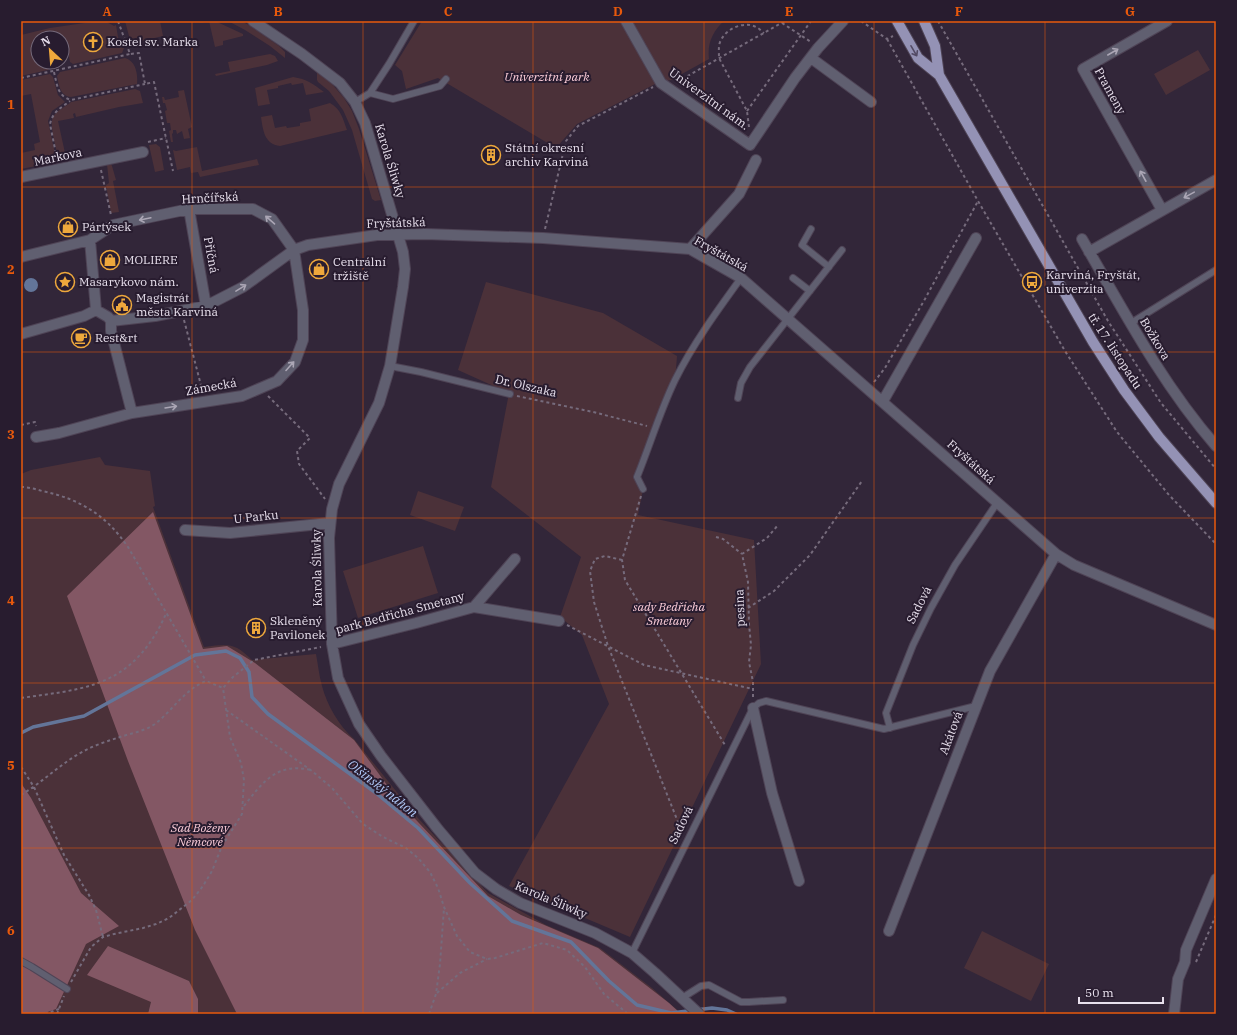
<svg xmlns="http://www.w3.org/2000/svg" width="1237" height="1035" font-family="'IBM Plex Serif',serif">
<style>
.green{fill:#4b3139}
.forest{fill:#835764}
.water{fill:#637599}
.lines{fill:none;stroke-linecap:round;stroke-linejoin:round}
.stream{stroke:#637599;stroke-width:3.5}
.service-casing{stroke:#4f4456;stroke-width:8}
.minor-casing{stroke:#4f4456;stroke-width:12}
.primary-casing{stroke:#4f4456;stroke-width:12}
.path{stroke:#766b7c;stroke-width:2;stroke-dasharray:3 3;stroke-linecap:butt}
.service{stroke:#605f70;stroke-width:6}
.minor{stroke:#605f70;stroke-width:10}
.primary{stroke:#9492b5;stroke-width:10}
.oneway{stroke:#534b65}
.oneway2{stroke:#aba6b5}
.grid{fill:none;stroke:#e8590c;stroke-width:1;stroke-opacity:0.55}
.labels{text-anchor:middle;stroke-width:4;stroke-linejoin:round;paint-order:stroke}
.poi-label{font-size:12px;fill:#e8e0ed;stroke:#281c2f;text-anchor:start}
.park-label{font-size:12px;font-style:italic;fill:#fdceda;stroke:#281c2f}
.street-label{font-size:12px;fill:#e8e0ed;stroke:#281c2f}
.water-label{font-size:13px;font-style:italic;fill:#afc7f6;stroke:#281c2f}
.neatline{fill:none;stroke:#e8590c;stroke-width:1.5}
.grid-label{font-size:13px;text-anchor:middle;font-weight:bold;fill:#e8590c}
</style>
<rect width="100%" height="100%" fill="#322639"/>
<!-- green -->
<path class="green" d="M98,21h7l9,5 2,-1 2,12 6,11 -2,5 -49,11 -3,-2 -4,-22 -4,1v-3h-24v24h12v6l-2,2 -27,6v-41l29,-7z
M125,21h35l3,15 -21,5 1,7h-4l-10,-12z
M197,21h18l28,13v2l-20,5v4l-8,2 -6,-26 -8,2z
M228,21h13l8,4 30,21 6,6v6l-15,-12 -25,-16z
M422,21h302c-11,10 -17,22 -15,38l-38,21 -12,2 -82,42 -21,24 -118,-70 -32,11 -4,-18 -7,-6z
M1198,50l12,20 -44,25 -12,-21z
M270,54l5,2 3,5 -11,4 -51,11 -1,-2 15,-3 -2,-9z
M125,58c11,3 13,16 12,26l-66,13c-11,-1 -12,-12 -14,-21l3,-4z
M317,72l15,12 12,14 8,13 7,18 22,71 -6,1 -3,-2 -20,-69 -9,-20 -14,-19 -11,-9 -1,-2z
M50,74l3,3 5,18 7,7 -13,9 -4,10 9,42 -6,1 -2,-5 -12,2 -1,-4 -2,1 2,8 -15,3v-16l14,-3 -1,-6 6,-2 -9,-48 -10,2v-16z
M293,77c14,2 20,7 31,15l-18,3 -3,-12 -11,2 -1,-2 -13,3v2l-11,2 3,14 -12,2 -3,-18z
M135,89l5,2 3,12 -24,4 -43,10 -1,-4 -2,1 1,4 -16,3 7,32 10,-2 2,7 -2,1 -2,-5 -15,3c-2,-10 -9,-32 -5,-40 3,-6 13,-11 17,-14l1,-1z
M184,90l8,37 -4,2 2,9 -6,1 -2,-8 -5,3 -1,-4h-3v3l-1,1 1,8h-2l-2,-11 2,-1 -1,-7h-3l-2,-12 2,-1 -2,-7h-2l-1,-6h2l1,3 14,-3 -1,-6z
M330,103c11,6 13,16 17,27l-67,16c-16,-2 -17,-16 -19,-29l11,-2 3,13 11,-2 1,2 13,-2v-3l11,-2 -2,-12z
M156,144l4,3 4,23 -9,2 -6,-27z
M197,147l5,24 55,-12 2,6 -59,12 -2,-5 -7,1 -1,-6 -13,3 -4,-20 3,1z
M107,164h4l1,2 4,14 -3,1 6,31 -8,1 -5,-28 3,-2z
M486,282l117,31 74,43 -2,25 -38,96 6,12 -5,26 116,25 7,124 -131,273 -121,-51 100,-182 -27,-69 -22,-18 21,-60 -90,-70 18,-94 -51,-23z
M100,457l5,8 45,6 5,35 -2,1 51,140c24,-3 30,-5 48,13l64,-6c2,11 3,21 6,32 5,19 17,40 32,53l63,78 71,76 58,32 54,23 52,40 30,26h-661v-540l10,-4z
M418,491l46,16 -9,24 -45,-16z
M423,546l15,47 -80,25 -15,-47z
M982,931l67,33 -18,37 -67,-33z"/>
<!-- forest -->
<path class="forest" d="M153,512l50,137 24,-3 28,17 99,77 47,64 87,92 33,19 77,33 71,55 12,11h-444l-42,-84 -67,-169 -61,-165z
M21,783l10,15 50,95 38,33 -33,18 -30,65 -14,5h-21z
M108,946l81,35 9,18v15h-50l3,-12 -64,-27z"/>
<!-- water -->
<path class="water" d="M24 285a7 7 0 1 1 14 0a7 7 0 1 1-14 0Z"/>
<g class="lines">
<!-- stream -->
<path class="stream" d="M21,733l12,-6 51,-11 111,-61 31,-4 14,7 9,14 3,25 16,17 108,79 42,35 52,55 42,38 59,21 38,39 28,24 34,8 41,-5 15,2 9,4"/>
<!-- service casing -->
<g class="service-casing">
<path id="service" d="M370,93l23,6 47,-13 6,-7
M355,102l15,-9 19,-29 25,-43
M811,229l-9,16 27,22
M793,278l17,13
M1131,323l85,-53
M390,366l31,6 89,22
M738,398l3,-15 9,-16 92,-117
M643,489l-6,-12c13,-32 23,-66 38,-97 18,-36 42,-69 66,-102
M890,728l-4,-15 27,-68 18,-37 24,-43 42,-62
M632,953l121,-245 6,-5 7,-2 118,28 92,-23
M21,961l11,6 35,22
M682,998l19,-12 8,-1 32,17h8l34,-2"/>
</g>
<!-- minor casing -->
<g class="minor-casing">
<path id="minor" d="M253,21l49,33 38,29 15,19 10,21 38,129 2,17 -2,18 -13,79 -11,37 -40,81 -7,25 -3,29 3,106 6,34 21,46 22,32 56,72 38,45 21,16 24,14 75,30 37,20 23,20 44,41
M626,21l35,62 89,62 45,-67 23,-30 25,-27
M811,58l60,44
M21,177l122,-25
M189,209l17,97
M1162,210l-79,-141 84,-48
M1082,239c41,71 80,145 134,207
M90,240l6,70
M690,249l49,-55 17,-34
M1089,252l127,-72
M21,257l69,-17 23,-15 76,-16h64l19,10 22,31 9,60v30l-8,22 -18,19 -35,15 -110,17 -73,20 -23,4
M96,310l12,7 3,4 44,-5 51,-10 37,-19 51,-37 14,-5 69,-10 48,-1 118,4 147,11 51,29 315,276 18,11 142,60
M111,321v10l21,82
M21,334l63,-18 12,-6
M883,401l93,-163
M185,530l45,3 100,-10
M474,607l41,-48
M332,644l84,-21 58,-16 85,14
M753,708l19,85 27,88
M889,931l101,-260 66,-117
M1174,1014l4,-35 7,-17 1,-12 30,-71"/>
</g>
<!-- primary casing -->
<g class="primary-casing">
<path id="primary" d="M897,21l21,37 21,17 154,267 31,48 35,47 57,66
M924,21l11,25 4,29"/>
</g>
<!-- path -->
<path class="path" d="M118,21l12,33 9,-1 6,31 9,-2 19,89
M861,21l26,18 6,-3
M938,21l170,300 53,82 55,66
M782,23l29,19
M887,39l91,162 87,150 52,81 52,63 47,49
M54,72c3,12 3,24 17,28l74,-16
M21,78l109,-24
M677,82l108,-61
M747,111l64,-90
M749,127l-2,-16 -28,-53c0,-6 -1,-13 2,-18 6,-12 23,-19 35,-13 3,1 5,4 8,6
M148,142l18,-4
M57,159l-7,-35c3,-13 11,-16 20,-23
M101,170l10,45
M545,229l21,-88 12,-15 75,-39
M184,320l19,73
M874,382l11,-14 40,-69 53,-98
M268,396l42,42 -13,13 2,13 26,35
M517,396l76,16 54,14
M21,425l14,-3 1,4
M21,487c7,0 14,2 21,4 38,8 64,24 86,56l78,134
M641,496l-19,64 3,20 100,165
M716,537l7,2 19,15
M622,560l-17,-4 -10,3 -5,12 4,31 14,44 74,186
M748,608l26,-17 36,-36 52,-74
M567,625l77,40 109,24
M753,697v-15l-4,-20 2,-17 -2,-21 -1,-42 -6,-28 25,-16 11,-13
M21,698c54,-8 99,-9 132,-60 5,-7 9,-16 13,-24
M226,710l86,61 20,17 31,36 20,13 23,11 12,10 12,14 8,16 6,19 13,29 13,16 17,7 8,-1 48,-15 24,7 18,17 19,27 24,20
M21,767l13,20 30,68 25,40 7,15 7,27
M21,795c22,-13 40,-32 63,-44 11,-6 24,-10 36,-14 12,-4 25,-6 35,-13 18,-14 29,-34 51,-43l17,7
M244,806c18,-23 33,-44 66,-36
M1196,962l20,-47
M71,982l20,-35 12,-10 11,-3 29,-6 13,-4 13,-6 23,-18 11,-14 9,-15 10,-25 20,-32 2,-34 -3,-17 -11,-26 -7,-49 10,-11 21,-17 67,-13
M437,993l23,-20 27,-14
M45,1014l14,-5
M57,1014l7,-18
M429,1014l7,-20 4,-30 4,-56"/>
<!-- service -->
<use href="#service" class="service"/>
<!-- minor -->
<use href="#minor" class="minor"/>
<!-- primary -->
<use href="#primary" class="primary"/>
</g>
<!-- one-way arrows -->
<defs><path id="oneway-shaft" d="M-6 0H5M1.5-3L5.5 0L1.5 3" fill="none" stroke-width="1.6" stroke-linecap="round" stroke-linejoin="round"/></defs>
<use class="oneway" href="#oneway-shaft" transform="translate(914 51) rotate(60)"/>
<g class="oneway2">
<use href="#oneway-shaft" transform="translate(1113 52) rotate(-30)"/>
<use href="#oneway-shaft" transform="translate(1143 176) rotate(-119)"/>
<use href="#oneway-shaft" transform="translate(1189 195) rotate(151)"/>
<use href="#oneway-shaft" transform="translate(145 219) rotate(168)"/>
<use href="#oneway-shaft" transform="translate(270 220) rotate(-139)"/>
<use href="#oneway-shaft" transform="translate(241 288) rotate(-32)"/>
<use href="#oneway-shaft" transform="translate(290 366) rotate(-48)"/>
<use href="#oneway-shaft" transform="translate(171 407) rotate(-9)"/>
</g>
<!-- grid -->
<path class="grid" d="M192,21v993M363,21v993M533,21v993M704,21v993M874,21v993M1045,21v993M21,187h1195M21,352h1195M21,518h1195M21,683h1195M21,848h1195"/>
<!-- icons -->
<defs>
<g id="church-ring" transform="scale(1)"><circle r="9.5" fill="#281c2f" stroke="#eea83c" stroke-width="1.5"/><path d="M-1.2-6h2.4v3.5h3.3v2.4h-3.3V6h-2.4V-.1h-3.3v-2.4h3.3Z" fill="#eea83c"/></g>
<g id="building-ring" transform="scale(1)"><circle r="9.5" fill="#281c2f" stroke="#eea83c" stroke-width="1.5"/><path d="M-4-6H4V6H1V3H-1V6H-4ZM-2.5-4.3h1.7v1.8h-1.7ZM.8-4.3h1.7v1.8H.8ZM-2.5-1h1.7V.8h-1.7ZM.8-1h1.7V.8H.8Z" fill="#eea83c"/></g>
<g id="shop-ring" transform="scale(1)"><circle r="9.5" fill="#281c2f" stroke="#eea83c" stroke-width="1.5"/><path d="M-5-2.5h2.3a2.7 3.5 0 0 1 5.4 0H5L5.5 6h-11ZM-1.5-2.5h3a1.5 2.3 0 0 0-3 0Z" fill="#eea83c"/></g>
<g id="sight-ring" transform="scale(1)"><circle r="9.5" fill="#281c2f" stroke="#eea83c" stroke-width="1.5"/><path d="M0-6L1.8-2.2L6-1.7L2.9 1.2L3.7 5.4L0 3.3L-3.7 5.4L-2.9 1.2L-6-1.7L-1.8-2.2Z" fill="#eea83c"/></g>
<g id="bus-ring" transform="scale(1)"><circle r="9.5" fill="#281c2f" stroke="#eea83c" stroke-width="1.5"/><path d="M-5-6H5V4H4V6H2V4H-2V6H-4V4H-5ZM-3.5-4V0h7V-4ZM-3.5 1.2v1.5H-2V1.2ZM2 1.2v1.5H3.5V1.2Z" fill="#eea83c"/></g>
<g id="civic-ring" transform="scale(1)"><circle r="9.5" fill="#281c2f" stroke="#eea83c" stroke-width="1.5"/><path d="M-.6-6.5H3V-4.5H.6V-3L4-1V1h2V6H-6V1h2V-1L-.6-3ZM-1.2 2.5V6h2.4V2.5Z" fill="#eea83c"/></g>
<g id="cafe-ring" transform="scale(1)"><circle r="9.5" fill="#281c2f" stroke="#eea83c" stroke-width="1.5"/><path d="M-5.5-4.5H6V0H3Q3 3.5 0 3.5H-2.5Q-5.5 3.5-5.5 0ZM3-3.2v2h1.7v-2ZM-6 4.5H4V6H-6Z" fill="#eea83c"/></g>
</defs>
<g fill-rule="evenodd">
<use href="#church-ring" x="93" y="42"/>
<use href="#building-ring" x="491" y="155"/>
<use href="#shop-ring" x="68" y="227"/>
<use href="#shop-ring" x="110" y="260"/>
<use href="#shop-ring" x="319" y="269"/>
<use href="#sight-ring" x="65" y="282"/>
<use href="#bus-ring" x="1032" y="282"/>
<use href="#civic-ring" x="122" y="305"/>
<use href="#cafe-ring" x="81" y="338"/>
<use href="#building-ring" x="256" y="628"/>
</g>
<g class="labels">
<!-- poi labels -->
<g class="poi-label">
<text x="107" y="46">Kostel sv. Marka</text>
<text x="505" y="152">Státní okresní<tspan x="505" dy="14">archiv Karviná</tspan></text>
<text x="82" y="231">Pártýsek</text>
<text x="124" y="264">MOLIERE</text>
<text x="333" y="266">Centrální<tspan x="333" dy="14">tržiště</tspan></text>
<text x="1046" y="279">Karviná, Fryštát,<tspan x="1046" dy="14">univerzita</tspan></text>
<text x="79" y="286">Masarykovo nám.</text>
<text x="136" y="302">Magistrát<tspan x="136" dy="14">města Karviná</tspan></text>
<text x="95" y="342">Rest&amp;rt</text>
<text x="270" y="625">Skleněný<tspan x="270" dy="14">Pavilonek</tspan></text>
</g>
<!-- park labels -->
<g class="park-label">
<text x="547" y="81">Univerzitní park</text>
<text x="669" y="611">sady Bedřicha<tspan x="669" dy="14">Smetany</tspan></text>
<text x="200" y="832">Sad Boženy<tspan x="200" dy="14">Němcové</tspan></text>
</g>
<!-- street labels -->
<g class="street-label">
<text transform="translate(1110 91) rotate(61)" y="4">Prameny</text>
<text transform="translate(709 99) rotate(36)" y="4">Univerzitní nám.</text>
<text transform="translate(58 157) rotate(-12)" y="4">Markova</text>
<text transform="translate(390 161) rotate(73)" y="4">Karola Śliwky</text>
<text transform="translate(210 198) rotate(-3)" y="4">Hrnčířská</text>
<text transform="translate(396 223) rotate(-2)" y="4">Fryštátská</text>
<text transform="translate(721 254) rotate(29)" y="4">Fryštátská</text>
<text transform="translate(211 255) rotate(80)" y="4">Příčná</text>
<text transform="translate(1155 339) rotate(59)" y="4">Božkova</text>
<text transform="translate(1115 351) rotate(57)" y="4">tř. 17. listopadu</text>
<text transform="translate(526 386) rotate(13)" y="4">Dr. Olszaka</text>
<text transform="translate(211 387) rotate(-10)" y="4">Zámecká</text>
<text transform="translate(971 462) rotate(42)" y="4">Fryštátská</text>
<text transform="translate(256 517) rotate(-6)" y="4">U Parku</text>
<text transform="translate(317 568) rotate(-91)" y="4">Karola Śliwky</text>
<text transform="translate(919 605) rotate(-63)" y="4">Sadová</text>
<text transform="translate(740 608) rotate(-92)" y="4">pesina</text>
<text transform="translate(400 613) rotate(-15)" y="4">park Bedřicha Smetany</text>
<text transform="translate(951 733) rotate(-69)" y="4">Akátová</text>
<text transform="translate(681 825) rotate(-64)" y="4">Sadová</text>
<text transform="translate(551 900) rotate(23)" y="4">Karola Śliwky</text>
</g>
<!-- water labels -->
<g class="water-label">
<text transform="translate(383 788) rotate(38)" y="5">Olšinský náhon</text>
</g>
</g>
<!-- border -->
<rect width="1237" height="1035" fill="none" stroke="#281c2f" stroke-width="44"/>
<!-- north arrow -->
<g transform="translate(50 50) rotate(334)"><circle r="19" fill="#281c2f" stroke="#756a7b"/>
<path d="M0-3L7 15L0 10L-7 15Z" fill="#eea83c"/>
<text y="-6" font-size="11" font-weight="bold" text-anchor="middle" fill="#e8e0ed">N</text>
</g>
<!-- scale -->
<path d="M1079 997v6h84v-6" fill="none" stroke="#e8e0ed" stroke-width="2"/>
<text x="1085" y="997" font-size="12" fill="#e8e0ed" stroke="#281c2f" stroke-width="3" paint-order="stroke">50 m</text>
<rect x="22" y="22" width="1193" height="991" class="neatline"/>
<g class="grid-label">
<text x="107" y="16">A</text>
<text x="278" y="16">B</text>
<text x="448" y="16">C</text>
<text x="618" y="16">D</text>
<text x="789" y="16">E</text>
<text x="959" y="16">F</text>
<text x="1130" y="16">G</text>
<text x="11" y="109">1</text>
<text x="11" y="274">2</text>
<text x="11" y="439">3</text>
<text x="11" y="605">4</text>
<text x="11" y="770">5</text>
<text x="11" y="935">6</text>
</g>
</svg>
